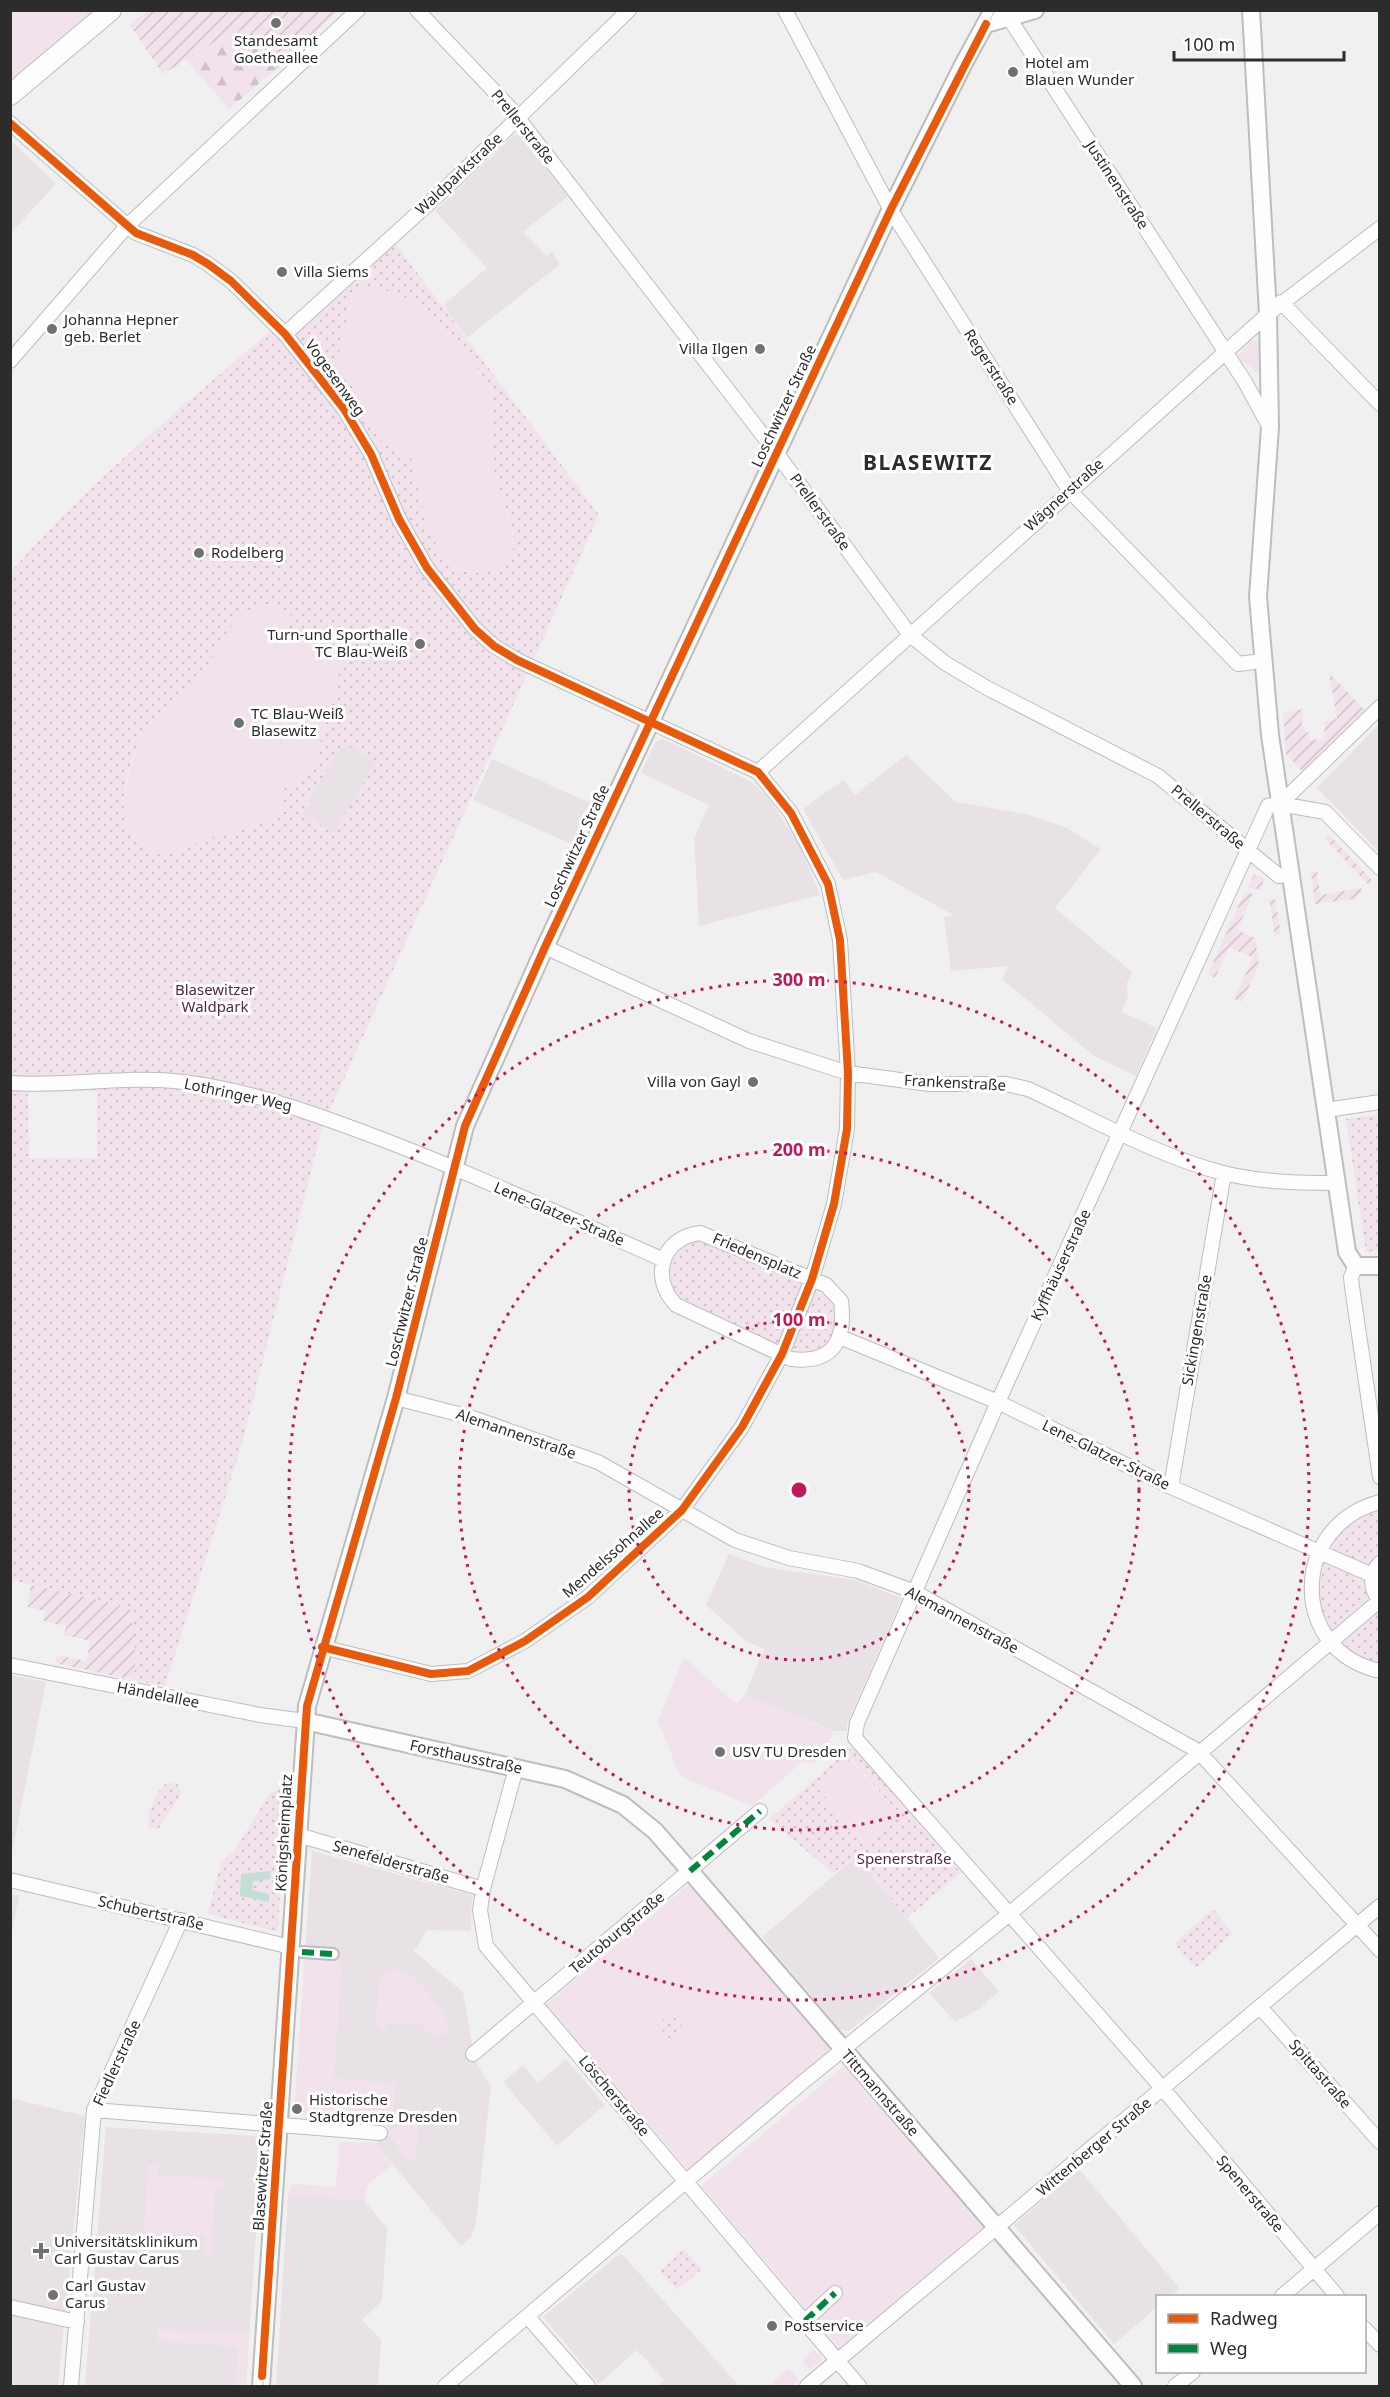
<svg xmlns="http://www.w3.org/2000/svg" width="1390" height="2397" font-family="'Noto Sans',sans-serif">
<style>
.built{fill:#e8e2e6}
.grass{fill:#f2e2ec}
.forest{fill:url(#forest-firs)}
.park{fill:url(#park-dots);fill-rule:evenodd}
.garden{fill:url(#garden-furrows)}
.water{fill:#c3ded5}
.lines{fill:none;stroke-linecap:round;stroke-linejoin:round}
.pedestrian-casing{stroke:#bebdbe;stroke-width:14}
.minor-casing{stroke:#bebdbe;stroke-width:16}
.tertiary-casing{stroke:#bebdbe;stroke-width:20}
.secondary-casing{stroke:#bebdbe;stroke-width:22}
.pedestrian{stroke:#fdfdfd;stroke-width:10}
.minor{stroke:#fdfdfd;stroke-width:14}
.tertiary{stroke:#fdfdfd;stroke-width:16}
.secondary{stroke:#fdfdfd;stroke-width:20}
.tram{stroke:#d8d7d8;stroke-width:1.5}
.quiet{stroke:#00873e;stroke-width:6;stroke-dasharray:12 6;stroke-linecap:butt}
.cycleway-casing{stroke:#fff;stroke-width:11}
.cycleway{stroke:#e8590c;stroke-width:8}
.ring{fill:none;stroke:#c2185b;stroke-width:3;stroke-dasharray:3 6}
.poi-dot{fill:#727171;stroke:#fff;stroke-width:2}
.labels{text-anchor:middle;stroke-width:6;stroke-linejoin:round;paint-order:stroke}
.poi-label{font-size:15px;fill:#2d2c2c;stroke:#fff;text-anchor:start}
.street-label{font-size:15px;fill:#2d2c2c;stroke:#fff}
.park-label{font-size:15px;fill:#532846;stroke:#fff}
.district-label{font-size:21px;font-weight:bold;letter-spacing:1.5px;fill:#2d2c2c;stroke:#fff}
.centre{fill:#c2185b;stroke:#fff;stroke-width:3}
.ring-label{font-size:18px;text-anchor:middle;font-weight:bold;fill:#c2185b;stroke:#fff;stroke-width:6;stroke-linejoin:round;paint-order:stroke}
</style>
<defs>
<pattern id="forest-firs" width="22" height="20" patternUnits="userSpaceOnUse" patternTransform="scale(1.5)"><rect width="22" height="20" fill="#f2e2ec"/><path d="M5 1l3.5 6h-7zM16 11l3.5 6h-7z" fill="#d0c2cb"/></pattern>
<pattern id="park-dots" width="8" height="8" patternUnits="userSpaceOnUse" patternTransform="scale(1.5)"><rect width="8" height="8" fill="#f2e2ec"/><path d="M2 2h.1M6 6h.1" fill="none" stroke="#d0c2cb" stroke-width="1.8" stroke-linecap="round"/></pattern>
<pattern id="garden-furrows" width="10" height="10" patternUnits="userSpaceOnUse" patternTransform="scale(1.5)"><rect width="10" height="10" fill="#f2e2ec"/><path d="M-1 1l2-2M0 10L10 0M9 11l2-2" fill="none" stroke="#d0c2cb"/></pattern>
</defs>
<rect width="100%" height="100%" fill="#f1f0f1"/>
<!-- built -->
<path class="built" d="M515,134l4,1 49,61 -45,36 24,24 5,-4 8,12 -93,74 -24,-33 44,-37 -52,-57z
M10,140l46,44 -45,49h-1z
M1379,724v128l-62,-64z
M663,739l87,42 16,14 33,49 21,51 -121,31 -5,-88 15,-33 -68,-32 15,-32z
M347,745l30,16 -43,72 -32,-19 7,-12 -1,-1 33,-54z
M906,755l50,47 71,12 40,14 34,21 -46,59 77,64 -5,11 1,13 -6,16 35,16 -21,48 -42,-20 -92,-77 7,-13 -58,5 -7,-54 9,-2 -77,-43 -33,8 -40,-71 40,-29 12,15z
M492,759l101,45 -20,41 -100,-45z
M729,1554l35,13 91,13 47,18 -55,126v7h-13l-89,-36 19,-46 -17,-7 -41,-37z
M11,1675l35,7 -35,175 -1,-182z
M312,1851l160,44 -1,36 -44,-1 -13,21 49,41 12,69 16,25 -15,136 -4,14 -11,10 -86,-103 13,-9 -2,-14 -92,-7z
M854,1858l7,4 78,96 -90,73 -10,-2 -77,-92z
M11,1894l8,2 -8,41 -1,-43z
M971,1959l28,32 -20,18 -24,13 -26,-29z
M566,2059l39,46 -48,41 -54,-64 20,-17 15,18z
M10,2098l75,18 -27,270h-47z
M106,2127l151,9 5,6 -16,244h-161z
M1079,2169l101,120 -10,7h-12l-1,11 -43,37 -100,-119z
M288,2195l76,5 23,28 -5,73 -20,19 19,19 -3,47h-102z
M621,2253l65,73 53,60h-81l6,-6 -27,-30 -38,34 -56,-67z"/>
<!-- grass -->
<path class="grass" d="M11,10h82v1l-82,69z
M377,289c8,2 19,3 27,7 11,5 80,77 84,87 8,20 2,49 2,70l4,1c-3,32 24,74 19,94 -3,13 -12,21 -25,23 -60,11 -66,-71 -76,-111l-12,-4 -10,-17 -9,4 -43,-73c0,-15 8,-70 20,-78 5,-4 13,-3 19,-3z
M1252,340l6,2 2,30h-6v-3l-11,-7 -4,2 -3,-7z
M266,604l27,12 -7,10 34,25 3,-3 19,14 -27,101 -20,25 -7,-4 -12,18 6,5c-22,27 -53,23 -82,34 -10,4 -19,12 -29,13 -9,2 -18,-2 -25,-8 -11,-7 -21,-20 -22,-33 -2,-21 11,-67 23,-83 14,-21 37,-31 52,-51 20,-26 29,-69 67,-75z
M684,1657l52,47 9,-9 89,37 -19,32 -12,-3 -51,45 -72,-30 -22,-55z
M850,1759l50,57 -33,29 -50,-57z
M687,1886l4,1 138,160 -1,6 -140,117 -142,-166z
M305,1958l37,4 -8,116 62,5 -3,26 -7,11 -92,-7z
M389,1969c4,1 11,0 14,2 15,6 47,44 46,59l-6,5 -14,-2 -10,-10 -35,1 4,7 -9,-1 -3,-7 3,-45z
M844,2066l139,162 -144,120 -138,-162z
M419,2109l-3,52 -7,-1 -21,-26z
M339,2142l36,1 17,22 -24,19 -4,16 -76,-5 5,-11 43,3z
M148,2165h9v10l68,4 -1,10h-9l-4,69 -7,-1 1,-21 -55,-3 -1,20h-6z
M158,2329l91,5 -3,52h-10l2,-39 -81,-6z
M814,2349l9,10 -13,11 -8,-10z
M789,2368l10,12 -8,6h-16l-3,-3z"/>
<!-- forest -->
<path class="forest" d="M242,30l34,39 -47,40 -45,-51 38,-21z"/>
<!-- park -->
<path class="park" d="M394,242l205,273 -277,612 -80,317 -77,242 -32,-6 3,-20 -6,-53 -119,-27v-1008c77,-90 171,-164 260,-242l12,14zM377,289c8,2 18,3 26,7 13,5 82,77 86,89 6,20 1,47 1,68l4,2c-3,35 21,62 20,89 -1,13 -10,22 -22,26 -62,19 -70,-70 -80,-111l-12,-3 -10,-17 -9,3 -26,-42 2,-18 -15,-5 -4,-7v-13l13,-57 11,-10zM266,604l27,12 -7,10 34,25 3,-3 19,14 -27,101 -20,25 -7,-4 -13,18 7,5c-22,27 -53,23 -82,34 -10,4 -19,12 -29,13 -10,2 -18,-2 -26,-8 -10,-7 -20,-21 -21,-34 -3,-23 9,-63 23,-82 14,-21 37,-31 52,-51 20,-26 29,-69 67,-75zM347,745l29,16 -42,72 -31,-19 5,-13 33,-54zM97,1091v67h-68l-1,-66z
M1379,1114v136l-13,2 -20,-133z
M694,1241h11l118,51c28,27 11,64 -28,62l-115,-53 -9,-7c-4,-24 -2,-42 23,-53z
M1379,1505v163l-34,-16 -28,-40 3,-61 44,-42z
M853,1746l108,127 -54,45 -46,-56 -7,-4 -21,15 -64,-54zM851,1759l49,56 -34,30 -49,-57z
M168,1782l9,2 5,9 -23,35 -10,1c-4,-14 7,-38 19,-47z
M280,1789l5,4 -7,139 -70,-18 13,-52 14,-12 34,-56z
M1213,1909l20,24 -37,35 -22,-24z
M671,2013l14,17 -14,11 -14,-17z
M684,2249l18,20 -25,21 -17,-19z"/>
<!-- garden -->
<path class="garden" d="M148,11v-1l190,1 -62,58 -34,-39 -20,7 -59,37 -34,-50z
M1329,673l36,37 -63,61 -16,-17 -3,-41 20,-4 -1,17h3l1,7 3,-1v8l15,-1 1,-18 12,-2z
M1329,835l43,45 -4,4 -43,-45z
M1317,871l3,24 40,-7 3,2 -8,9 -40,5 -4,-32z
M1254,875l10,3 -3,12 -14,-3z
M1245,891l8,3 -16,36 18,8 4,27 -17,37 -8,-3 19,-41 -24,-11 -14,31 -7,-4z
M1269,899h6l6,35 -6,1z
M31,1585l99,22 6,53 -3,20 -78,-17 2,-8 29,6 5,-20 -27,-6 2,-9 -23,-5 2,-10 -18,-4z"/>
<!-- water -->
<path class="water" d="M270,1871v8l-17,2 -1,9 17,4v8l-29,-6 1,-22z"/>
<g class="lines">
<!-- pedestrian casing -->
<g class="pedestrian-casing">
<path id="pedestrian" d="M302,1952l31,2"/>
</g>
<!-- minor casing -->
<g class="minor-casing">
<path id="minor" d="M417,10l94,99 264,342 135,184 35,28 42,25 171,88 121,100 12,-2
M785,10l107,202 177,278 169,174 24,-3
M1009,18l236,364 24,44
M10,123l126,110 57,22 15,9 23,17 54,53 59,75 27,45 28,65 28,49 48,61 19,17 23,14 241,112 33,41 37,71 12,56 8,133 -1,56 -13,75 -22,75 -30,75 -40,73 -60,83 -94,87 -63,44 -57,30 -37,3 -109,-27
M1281,302l99,102
M285,334l165,-150 179,-174
M10,361l117,-135 231,-216
M758,772l510,-458 112,-86
M1280,804l100,-97
M545,947l204,94 99,32 81,11h77l22,5c63,29 127,66 195,84 37,9 75,10 114,10
M10,1083c58,4 116,-8 173,-1 71,9 135,33 201,58 94,36 187,79 280,120
M1326,1110l54,-8
M700,1233l126,52 15,16c5,39 -7,63 -50,58l-115,-54c-26,-27 -15,-67 24,-72z
M1356,1266l-5,11 1,10 28,190
M840,1337l158,65 173,85 201,88
M396,1398l74,19 128,45 137,78 54,18 69,13 57,21 283,159 182,199
M1171,1487l53,-314
M1380,1502c-90,23 -92,149 0,169
M1380,1563c-11,11 -10,26 0,38
M10,1665l250,50 45,6
M516,1768l-33,121 -3,21 6,36 373,440
M298,1835l185,54
M10,1880l281,67
M1260,2007l120,135
M473,2054l287,-243
M94,2110l286,23
M1282,2296l98,-83
M1337,2296l-174,-207 -308,-351 2,-15 141,-321 270,-596 12,-2 45,8 55,56
M10,2307l67,15
M528,2317l60,69
M805,2321l30,-28
M1364,2328l16,17
M71,2386l23,-276 87,-190
M445,2386l358,-304 205,-167 371,-314
M807,2386l573,-480
M1175,2386l18,-14"/>
</g>
<!-- tertiary casing -->
<g class="tertiary-casing">
<path id="tertiary" d="M1251,10l17,304 2,113 -12,170 12,138 77,517 9,14h24
M986,24l49,-14
M305,1721l260,58 58,26 32,26 35,40 443,515
M261,2386l46,-680 89,-308 69,-272 80,-179 346,-738 73,-146 29,-53"/>
</g>
<!-- secondary casing -->
<g class="secondary-casing">
<path id="secondary" d="M10,95l101,-85"/>
</g>
<!-- pedestrian -->
<use href="#pedestrian" class="pedestrian"/>
<!-- minor -->
<use href="#minor" class="minor"/>
<!-- tertiary -->
<use href="#tertiary" class="tertiary"/>
<!-- secondary -->
<use href="#secondary" class="secondary"/>
<!-- tram -->
<path class="tram" d="M263,2386l48,-696 87,-291 69,-273 80,-178 345,-736 103,-202"/>
<!-- quiet -->
<path class="quiet" d="M690,1871l70,-60
M302,1952l31,2
M805,2321l30,-28"/>
<!-- cycleway casing -->
<g class="cycleway-casing">
<path id="cycleway" d="M10,123l126,110 57,22 15,9 23,17 54,53 59,75 27,45 28,65 28,49 48,61 19,17 23,14 241,112 33,41 37,71 12,56 8,133 -1,56 -13,75 -22,75 -30,75 -40,73 -60,83 -94,87 -63,44 -57,30 -37,3 -109,-27
M262,2376l45,-670 89,-308 69,-272 80,-179 346,-738 95,-185"/>
</g>
<!-- cycleway -->
<use href="#cycleway" class="cycleway"/>
</g>
<!-- distance rings -->
<g class="ring">
<circle cx="799" cy="1490" r="170"/>
<circle cx="799" cy="1490" r="340"/>
<circle cx="799" cy="1490" r="510"/>
</g>
<!-- markers -->
<g class="poi-dot">
<circle cx="276" cy="23" r="6"/>
<circle cx="1013" cy="72" r="6"/>
<circle cx="282" cy="272" r="6"/>
<circle cx="52" cy="329" r="6"/>
<circle cx="760" cy="349" r="6"/>
<circle cx="199" cy="553" r="6"/>
<circle cx="420" cy="644" r="6"/>
<circle cx="239" cy="723" r="6"/>
<circle cx="753" cy="1082" r="6"/>
<circle cx="720" cy="1752" r="6"/>
<circle cx="297" cy="2109" r="6"/>
<path d="M38 2242h6v6h6v6h-6v6h-6v-6h-6v-6h6z"/>
<circle cx="53" cy="2295" r="6"/>
<circle cx="772" cy="2326" r="6"/>
</g>
<g class="labels">
<!-- poi labels -->
<g class="poi-label">
<text x="276" y="46" text-anchor="middle">Standesamt<tspan x="276" dy="17">Goetheallee</tspan></text>
<text x="1025" y="68">Hotel am<tspan x="1025" dy="17">Blauen Wunder</tspan></text>
<text x="294" y="277">Villa Siems</text>
<text x="64" y="325">Johanna Hepner<tspan x="64" dy="17">geb. Berlet</tspan></text>
<text x="748" y="354" text-anchor="end">Villa Ilgen</text>
<text x="211" y="558">Rodelberg</text>
<text x="408" y="640" text-anchor="end">Turn-und Sporthalle<tspan x="408" dy="17">TC Blau-Weiß</tspan></text>
<text x="251" y="719">TC Blau-Weiß<tspan x="251" dy="17">Blasewitz</tspan></text>
<text x="741" y="1087" text-anchor="end">Villa von Gayl</text>
<text x="732" y="1757">USV TU Dresden</text>
<text x="309" y="2105">Historische<tspan x="309" dy="17">Stadtgrenze Dresden</tspan></text>
<text x="54" y="2247">Universitätsklinikum<tspan x="54" dy="17">Carl Gustav Carus</tspan></text>
<text x="65" y="2291">Carl Gustav<tspan x="65" dy="17">Carus</tspan></text>
<text x="784" y="2331">Postservice</text>
</g>
<!-- street labels -->
<g class="street-label">
<text transform="translate(523 127) rotate(51)" y="5">Prellerstraße</text>
<text transform="translate(459 174) rotate(-43)" y="5">Waldparkstraße</text>
<text transform="translate(1117 185) rotate(57)" y="5">Justinenstraße</text>
<text transform="translate(991 367) rotate(57)" y="5">Regerstraße</text>
<text transform="translate(335 378) rotate(54)" y="5">Vogesenweg</text>
<text transform="translate(784 406) rotate(-65)" y="5">Loschwitzer Straße</text>
<text transform="translate(1064 495) rotate(-42)" y="5">Wägnerstraße</text>
<text transform="translate(820 512) rotate(54)" y="5">Prellerstraße</text>
<text transform="translate(1208 817) rotate(40)" y="5">Prellerstraße</text>
<text transform="translate(577 846) rotate(-65)" y="5">Loschwitzer Straße</text>
<text transform="translate(955 1083) rotate(3)" y="5">Frankenstraße</text>
<text transform="translate(238 1095) rotate(12)" y="5">Lothringer Weg</text>
<text transform="translate(559 1214) rotate(23)" y="5">Lene-Glatzer-Straße</text>
<text transform="translate(757 1256) rotate(23)" y="5">Friedensplatz</text>
<text transform="translate(1061 1265) rotate(-65)" y="5">Kyffhäuserstraße</text>
<text transform="translate(407 1302) rotate(-76)" y="5">Loschwitzer Straße</text>
<text transform="translate(1197 1330) rotate(-80)" y="5">Sickingenstraße</text>
<text transform="translate(516 1434) rotate(19)" y="5">Alemannenstraße</text>
<text transform="translate(1106 1455) rotate(26)" y="5">Lene-Glatzer-Straße</text>
<text transform="translate(613 1553) rotate(-41)" y="5">Mendelssohnallee</text>
<text transform="translate(962 1620) rotate(28)" y="5">Alemannenstraße</text>
<text transform="translate(158 1695) rotate(11)" y="5">Händelallee</text>
<text transform="translate(466 1757) rotate(12)" y="5">Forsthausstraße</text>
<text transform="translate(284 1833) rotate(-87)" y="5">Königsheimplatz</text>
<text transform="translate(391 1862) rotate(16)" y="5">Senefelderstraße</text>
<text transform="translate(151 1913) rotate(13)" y="5">Schubertstraße</text>
<text transform="translate(617 1933) rotate(-40)" y="5">Teutoburgstraße</text>
<text transform="translate(117 2063) rotate(-65)" y="5">Fiedlerstraße</text>
<text transform="translate(1320 2074) rotate(49)" y="5">Spittastraße</text>
<text transform="translate(880 2093) rotate(49)" y="5">Tittmannstraße</text>
<text transform="translate(614 2096) rotate(50)" y="5">Löscherstraße</text>
<text transform="translate(1094 2147) rotate(-40)" y="5">Wittenberger Straße</text>
<text transform="translate(263 2166) rotate(-86)" y="5">Blasewitzer Straße</text>
<text transform="translate(1250 2194) rotate(50)" y="5">Spenerstraße</text>
</g>
<!-- park labels -->
<g class="park-label">
<text x="215" y="995">Blasewitzer<tspan x="215" dy="17">Waldpark</tspan></text>
<text x="904" y="1864">Spenerstraße</text>
</g>
<!-- district labels -->
<g class="district-label">
<text x="928" y="470">BLASEWITZ</text>
</g>
</g>
<circle cx="799" cy="1490" r="9" class="centre"/>
<g class="ring-label">
<text x="799" y="986">300 m</text>
<text x="799" y="1156">200 m</text>
<text x="799" y="1326">100 m</text>
</g>
<!-- border -->
<rect width="1390" height="2397" fill="none" stroke="#2d2c2c" stroke-width="24"/>
<!-- legend -->
<rect x="1156" y="2295" width="210" height="78" fill="#ffffff" stroke="#ababab" stroke-width="1.5"/>
<rect x="1168" y="2314" width="30" height="9" fill="#e8590c" stroke="#ababab" stroke-width="1.5"/>
<text x="1210" y="2325" font-size="18" fill="#2d2c2c">Radweg</text>
<rect x="1168" y="2344" width="30" height="9" fill="#00873e" stroke="#ababab" stroke-width="1.5"/>
<text x="1210" y="2355" font-size="18" fill="#2d2c2c">Weg</text>
<!-- scale -->
<path d="M1174 51v9h170v-9" fill="none" stroke="#2d2c2c" stroke-width="3"/>
<text x="1183" y="51" font-size="18" fill="#2d2c2c" stroke="#ffffff" stroke-width="4.5" paint-order="stroke">100 m</text>
</svg>
